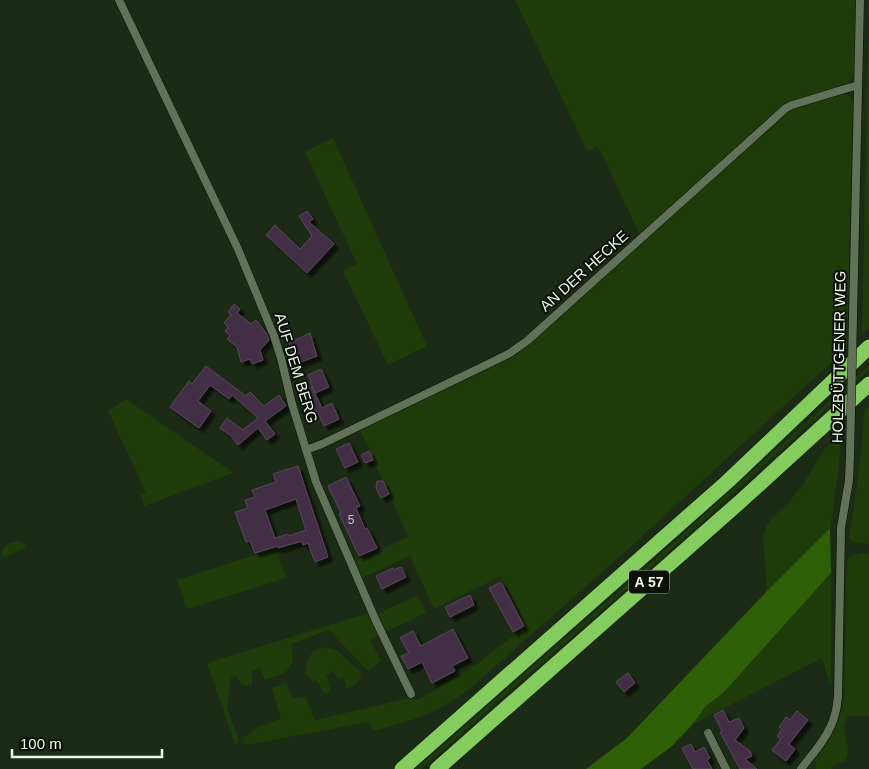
<svg xmlns="http://www.w3.org/2000/svg" width="869" height="769" font-family="Helvetica,sans-serif">
<style>
.green{fill:#1e3c09}
.forest{fill:#2f6008}
.building{fill:#422f44;stroke:#5a465b;fill-rule:evenodd;filter:url(#shadow)}
.lines{fill:none;stroke-linecap:round;stroke-linejoin:round}
.street-casing{stroke:#061302;stroke-width:9}
.highway-casing{stroke:#061302;stroke-width:16}
.street{stroke:#617259;stroke-width:8}
.highway{stroke:#85cc5f;stroke-width:15}
.street-bridge-casing{stroke:#061302;stroke-width:9;stroke-linecap:butt}
.street-bridge{stroke:#617259;stroke-width:8}
.labels{text-anchor:middle;stroke-width:4;stroke-linejoin:round;paint-order:stroke}
.number-label{font-size:12px;fill:#c4c6c0}
.shield{fill:#0b1108;stroke:#abb3a6;stroke-width:1}
.shield-label{font-size:14px;font-weight:bold;fill:#eff9ea}
.street-label{font-size:15px;fill:#eff9ea;stroke:#0b1108}
</style>
<defs>
<filter id="shadow"><feDropShadow dx="4.5" dy="4.5" stdDeviation="1" flood-color="#0009"/></filter>
</defs>
<rect width="100%" height="100%" fill="#1c2b15"/>
<!-- green -->
<path class="green" d="M515,0h341l-2,76 -5,7 -7,3 -48,15 -154,134 -42,-89 -11,5z
M868,41h1v287l-7,7z
M845,94l5,3 3,6 -6,245 -222,204 -151,133c-34,28 -60,35 -101,46l-4,-9 -123,23 -3,-7 15,-11 23,-8 -9,-31 14,-5 7,15 13,-1 9,23 91,-21 12,1 55,-33 53,-41 -25,-50 -67,33 -24,-53 -50,23 -7,-17 55,-25 -48,-107 154,-74 277,-246 40,-14z
M333,138l94,208 -39,19 -45,-94 14,-7 -52,-112z
M869,365v5l-196,178 -252,221h-5l254,-223z
M126,399l106,73 1,1 -89,33 -3,-11 5,-2 -38,-82z
M869,406v138l-16,-1 -4,-6c7,-42 13,-84 15,-126z
M841,433l-2,34 -9,61 -63,63 -4,-53 3,-11 6,-9 18,-17 14,-18 19,-32z
M19,541l6,3 1,4 -24,10c-2,-12 8,-16 17,-17z
M276,548l10,30 -99,31 -10,-29z
M863,553l6,1v162h-22l-3,11 4,25 -3,10 -11,3 -3,4h-15l-1,-9c15,-19 24,-35 29,-60l3,-139 3,-5z
M831,573v114l-9,-29 -131,67 14,-18 20,-16z
M418,595l8,18 -41,19 -8,-18z
M368,613l11,22 -9,5 11,21 -13,10 -39,-41 -38,14 2,18 -8,11 -20,7 -5,-12 -8,2v15h-10l-6,-9 -5,1 -4,30 12,34 -4,4 -28,-82z
M324,647l13,3 23,22 2,6 -8,7 -8,4 -2,-12 -6,2 -4,-8 -8,4 5,17 -6,2 -9,-14 -4,2 -7,-9c3,-15 4,-22 19,-26z"/>
<!-- forest -->
<path class="forest" d="M830,528l1,45 -106,118 -20,16 -14,19 -19,20 -31,23h-55l41,-31 140,-147z"/>
<!-- building -->
<path class="building" d="M307,211l6,8 -4,3 25,22 -27,29 -41,-38 9,-10 25,24 12,-13 -13,-20z
M234,304l6,5 -3,4 14,11 5,-4 11,14 2,6 -9,10 3,10 -11,4 -2,-5 -9,3 -4,-15 -10,-8 3,-3 -5,-5 3,-4 -4,-4 7,-8 -3,-3z
M310,333l7,23 -21,8 -7,-21z
M206,366l40,30 4,-4 14,14 15,-11 7,11 -21,15 10,13 -8,6 -9,-12 -20,17 -7,-9 -11,-8 7,-10 16,12 15,-12 -26,-23 -3,4 -19,-14 -12,16 13,10 -12,17 -29,-21 19,-26 3,3z
M321,369l8,18 -14,6 -5,-11h1l-3,-7z
M312,387l10,21 10,-5 7,16 -15,7 -7,-15 -7,3 -11,-21z
M349,443l9,19 -13,6 -9,-19z
M369,451l4,9 -8,3 -4,-8z
M298,466l30,91 -13,5 -7,-19 -5,2 -1,-4 -24,7v-2l-23,7 -5,-12 -4,1 -11,-30 13,-4 -3,-8 10,-3 -3,-7 24,-8 -3,-8zM296,499l10,31 -17,6 -1,-2 -13,4 -10,-28z
M346,477l14,29 -4,2 9,21 2,-1 10,20 -18,8 -20,-42 2,-1 -13,-27z
M377,481h6l6,13 -8,4 -5,-10z
M401,567l5,10 -24,12 -6,-13 17,-8 1,2z
M501,582l23,44 -11,6 -24,-44z
M470,595l4,10 -24,12 -5,-10z
M453,629l15,29 -16,8 3,5 -23,12 -10,-21 -14,7 -7,-13 8,-3 -9,-15 13,-7 8,15z
M628,673l7,10 -11,9 -8,-10z
M723,710l6,12 10,-4 5,10 -9,12 15,11 2,5 -7,3 12,10h-17l-20,-37 2,-1 -8,-16z
M797,711l11,9 -19,24 6,5 -9,12 -14,-11 9,-11 -4,-3 5,-7 -3,-2 7,-10 4,3z
M691,744l4,8 9,-5 6,11 -3,2 5,9h-19l-11,-21z"/>
<g class="lines">
<!-- street casing -->
<g class="street-casing">
<path id="street" d="M119,0l119,249 36,87 7,22 11,46 24,78 60,139 35,73
M853,316l7,-316
M306,450l16,-6 172,-83 16,-8 17,-12 259,-233 6,-3 66,-20
M708,733l18,36
M801,769c13,-17 29,-34 34,-55 2,-6 2,-11 3,-17l3,-169 8,-48 1,-24"/>
</g>
<!-- highway casing -->
<g class="highway-casing">
<path id="highway" d="M402,769l325,-287 142,-135
M437,769l305,-269 127,-116"/>
</g>
<!-- street -->
<use href="#street" class="street"/>
<!-- highway -->
<use href="#highway" class="highway"/>
<!-- street-bridge casing -->
<g class="street-bridge-casing">
<path id="street-bridge" d="M850,456l3,-140"/>
</g>
<!-- street-bridge -->
<use href="#street-bridge" class="street-bridge"/>
</g>
<g class="labels">
<!-- number labels -->
<g class="number-label">
<text x="351" y="524">5</text>
</g>
<!-- shield labels -->
<rect class="shield" x="629" y="570.5" width="40" height="23" rx="4"/>
<g class="shield-label">
<text x="649" y="587">A 57</text>
</g>
<!-- street labels -->
<g class="street-label">
<text transform="translate(584 271) rotate(-42)" y="5">AN DER HECKE</text>
<text transform="translate(839 357) rotate(-89)" y="5">HOLZBÜTTGENER WEG</text>
<text transform="translate(296 368) rotate(73)" y="5">AUF DEM BERG</text>
</g>
</g>
<!-- scale -->
<path d="M12 749v8h150v-8" fill="none" stroke="#eff9ea" stroke-width="2.5"/>
<text x="20" y="749" font-size="15" fill="#eff9ea" stroke="#0b1108" stroke-width="4" paint-order="stroke">100 m</text>
</svg>
